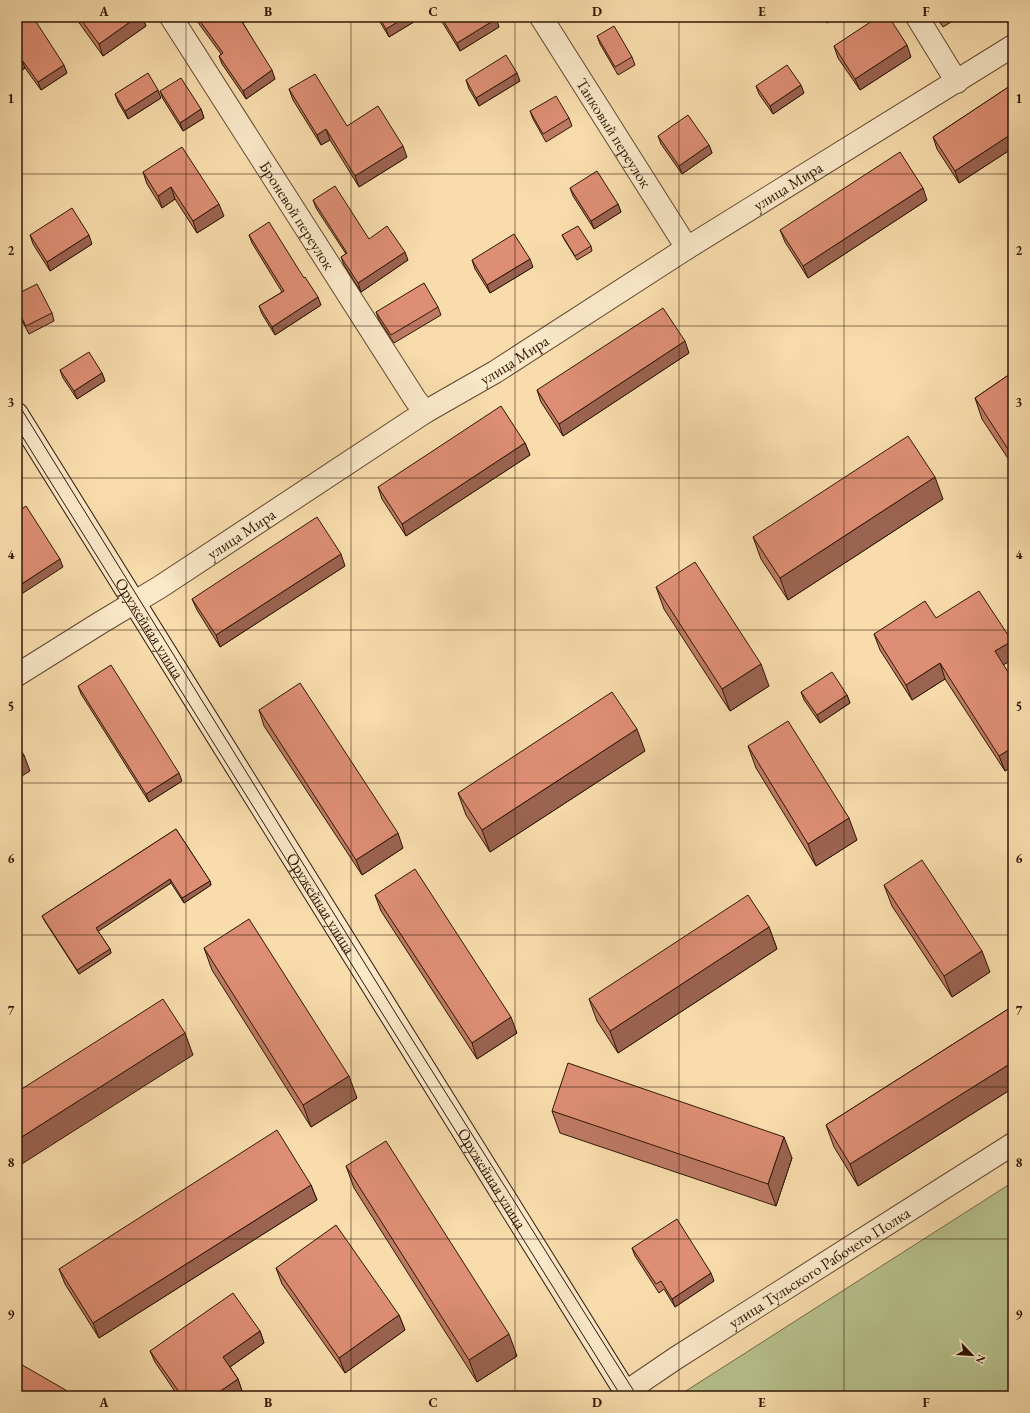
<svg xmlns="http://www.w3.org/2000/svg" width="1030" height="1413" font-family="'EB Garamond',serif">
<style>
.green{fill:#b7c28e;stroke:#736c49}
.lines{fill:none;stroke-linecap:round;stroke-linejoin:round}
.street-casing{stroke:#61482e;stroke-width:24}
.secondary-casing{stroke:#2f1704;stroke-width:24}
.street{stroke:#fae8c9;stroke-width:22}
.secondary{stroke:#fae8c9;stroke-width:22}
.tram{stroke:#2f1704;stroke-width:1}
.wall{fill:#be7a64;stroke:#2f1704}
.shaded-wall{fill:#9b6351;stroke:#2f1704}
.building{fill:#dd8e74;stroke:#2f1704}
.grid{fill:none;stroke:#2f1704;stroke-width:1;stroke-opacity:0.55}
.labels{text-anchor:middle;stroke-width:3;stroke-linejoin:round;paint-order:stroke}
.street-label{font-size:16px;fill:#2f1704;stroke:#fae8c9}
.neatline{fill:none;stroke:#2f1704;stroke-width:1.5}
.grid-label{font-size:13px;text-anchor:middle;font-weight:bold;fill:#2f1704}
</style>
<rect width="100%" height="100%" fill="#f8dcac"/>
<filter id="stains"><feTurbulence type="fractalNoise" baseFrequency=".005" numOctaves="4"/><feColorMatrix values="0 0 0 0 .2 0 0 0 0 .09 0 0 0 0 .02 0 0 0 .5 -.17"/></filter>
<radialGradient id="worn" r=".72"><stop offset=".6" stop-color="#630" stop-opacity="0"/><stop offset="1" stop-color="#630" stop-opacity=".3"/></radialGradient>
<!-- green -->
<path class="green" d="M1013,1182v214h-335z"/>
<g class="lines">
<!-- street casing -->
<g class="street-casing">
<g id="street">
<path id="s1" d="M171,17l244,382 10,13"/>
<path id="s2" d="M541,17l146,231"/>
<path d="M917,17l40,65"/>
<path id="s3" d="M17,675l83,-52 60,-36 265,-175 70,-40 192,-124 326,-202"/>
<path id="s4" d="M626,1392l50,-34 337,-214"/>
</g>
</g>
<!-- secondary casing -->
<g class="secondary-casing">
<g id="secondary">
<path id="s5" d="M17,414l611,982"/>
</g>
</g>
<!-- street -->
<use href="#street" class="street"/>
<!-- secondary -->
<use href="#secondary" class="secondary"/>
<!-- tram -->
<path class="tram" d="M17,402l381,615 239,379
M17,428l604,968"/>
</g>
<!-- wall -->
<path class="wall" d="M75,17h67l4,9 -43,30z
M194,17h56l-7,6 32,56 -29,20 -24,-35 -3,-8 2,-2z
M377,17h45l-33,20z
M439,17h56l4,10 -39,24z
M936,17h23l-16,10z
M17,26l50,47 -26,17 -16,-22 -8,6z
M597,36l35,21 3,8 -17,10 -18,-31z
M834,46l77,11 -51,33 -22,-32z
M466,80l54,1 -41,25 -10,-17z
M1013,84v64l-54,35 -22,-34 -4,-12z
M756,86l48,7 -31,21 -14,-20z
M289,89l58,37 60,31 -48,30 -29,-47 -9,5 -28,-45z
M160,91l41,18 3,9 -21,13 -20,-32z
M115,94l46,4 -33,21 -10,-17z
M530,111l39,7 3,8 -26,16 -13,-23z
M658,136l51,9 3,8 -30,21 -21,-30z
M143,172l81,44 -27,17 -22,-34 -13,9 -15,-24z
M570,188l48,16 3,8 -27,17 -21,-33z
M313,200l56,39 39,21 -47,32 -17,-27 -3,-8 5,-3 -30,-46z
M927,200l-119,78 -23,-36 -5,-12z
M30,235l62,9 -42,27 -17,-27z
M249,235l55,43 17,27 -46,30 -13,-21 -3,-8 23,-14 -30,-49z
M562,235l29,11 1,5 -15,9 -13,-21z
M472,260l61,7 -43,26 -15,-24z
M17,294l35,19 2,8 -25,13 -12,-23z
M438,307l3,8 -47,28 -15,-23 -3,-8z
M689,353l-126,83 -22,-34 -4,-12z
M60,370l42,3 3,8 -28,18 -14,-21z
M1013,372v94l-31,-47 -7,-21z
M525,443l5,12 -124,81 -24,-37 -4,-12z
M943,499l-155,101 -27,-41 -8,-22z
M345,566l-125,81 -23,-37 -5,-11z
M656,587l113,99 -39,25 -66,-102z
M936,618l76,23 1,4v14l-10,6 10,15v86l-8,5 -60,-92 -33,21 -32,-50 -6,-16z
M78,686l104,95 -33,21 -68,-108z
M801,692l46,3 3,8 -30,20 -16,-23z
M259,710l144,138 -41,27 -98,-149z
M748,746l109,94 -41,26 -60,-98z
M645,751l-155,101 -24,-37 -8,-22z
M176,829l34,52 1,4 -27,18 -13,-20 -73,48 12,18 1,4 -32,21 -35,-54 -2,-4z
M884,885l106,87 -38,25 -60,-91z
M375,895l142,138 -40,26 -96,-148z
M769,927l8,22 -159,104 -21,-32 -8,-22z
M204,948l153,150 -46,29 -99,-157z
M1013,1006v82l-155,98 -24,-39 -8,-22z
M552,1111l240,47 -16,48 -216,-73z
M346,1166l171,190 -40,26 -123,-194z
M311,1185l6,15 -218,138 -34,-54 -6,-15z
M632,1248l82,33 -39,26 -11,-18 -5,4 -24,-37z
M276,1268l123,47 6,15 -60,43 -63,-89z
M260,1331l4,12 -34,24 8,12 4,12 -7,5h-57l-23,-34 -5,-11z"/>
<!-- shaded-wall -->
<path class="shaded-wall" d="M137,17h5l4,9 -43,30 -4,-12z
M239,17h11l-9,7z
M406,17h16l-33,20 -3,-8z
M825,17h12l-10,6z
M496,19l3,8 -39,24 -3,-8z
M907,45l4,12 -51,33 -5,-11z
M22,60l3,8 -8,6v-10z
M64,65l3,8 -26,17 -3,-8z
M272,70l3,9 -29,20 -3,-8z
M517,73l3,8 -41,25 -3,-8z
M801,85l3,8 -31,21 -3,-8z
M158,90l3,8 -33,21 -3,-8z
M201,109l3,9 -21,13 -3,-8z
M326,129l4,11 -9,5 -4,-10z
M1013,133v15l-54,35 -4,-12z
M709,145l3,8 -30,21 -3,-8z
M403,146l4,11 -48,30 -4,-11z
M171,187l4,12 -13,9 -4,-12z
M923,188l4,12 -119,78 -5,-12z
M219,204l5,12 -27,17 -4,-12z
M618,204l3,8 -27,17 -3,-8z
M89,235l3,9 -42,27 -3,-9z
M405,252l3,8 -47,32 -3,-9z
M530,259l3,8 -43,26 -3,-8z
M318,297l3,8 -46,30 -3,-8z
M685,341l4,12 -126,83 -4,-12z
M102,373l3,8 -28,18 -3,-8z
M525,443l5,12 -124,81 -4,-12z
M935,477l8,22 -155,101 -8,-22z
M341,554l4,12 -125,81 -4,-12z
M60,559l3,8 -46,30v-10z
M1012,641l1,4v14l-13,8 -5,-16z
M940,663l5,16 -33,21 -6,-15z
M761,664l8,22 -39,25 -8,-22z
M847,695l3,8 -30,20 -3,-8z
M637,729l8,22 -155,101 -8,-22z
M1013,747v19l-8,5 -6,-15z
M24,755l6,16 -13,8v-19z
M179,773l3,8 -33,21 -3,-8z
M849,818l8,22 -41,26 -8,-22z
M398,833l5,15 -41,27 -6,-15z
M170,879l1,4 -74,49 -1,-4z
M210,881l1,4 -27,18 -2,-5z
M769,927l8,22 -159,104 -8,-22z
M110,949l1,4 -32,21 -2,-4z
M982,951l8,21 -38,25 -8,-21z
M511,1017l6,16 -40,26 -5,-16z
M185,1033l8,22 -176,112v-27z
M1013,1062v26l-155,98 -8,-22z
M349,1076l8,22 -46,29 -8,-22z
M784,1137l8,21 -16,48 -8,-22z
M311,1185l6,15 -218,138 -6,-15z
M711,1273l3,8 -39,26 -3,-8z
M399,1315l6,15 -60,43 -6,-15z
M260,1331l4,12 -37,26 -4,-12z
M509,1334l8,22 -40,26 -8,-22z
M238,1379l4,12 -7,5h-22z"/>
<!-- building -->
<path class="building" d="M31,17h2l31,48 -26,17 -16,-22 -5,4v-38z
M79,17h58l-38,27z
M197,17h42l33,53 -29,21 -24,-35 4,-3z
M379,17h27l-20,12z
M441,17h54l1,2 -39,24z
M878,17h11l18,28 -52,34 -21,-33z
M614,26l18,31 -17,10 -18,-31z
M506,55l11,18 -41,25 -10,-18z
M787,65l14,20 -31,21 -14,-20z
M148,73l10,17 -33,21 -10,-17z
M315,74l32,52 31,-20 25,40 -48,30 -29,-47 -9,6 -28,-46z
M181,78l20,31 -21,14 -20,-32z
M1013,84v49l-58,38 -22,-34z
M556,96l13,22 -26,16 -13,-23z
M688,115l21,30 -30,21 -21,-30z
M182,147l37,57 -26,17 -22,-34 -13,9 -15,-24z
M900,152l23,36 -120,78 -23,-36z
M597,171l21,33 -27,17 -21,-33z
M335,186l34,53 18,-13 18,26 -47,31 -17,-26 6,-4 -34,-53z
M72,208l17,27 -42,27 -17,-27z
M269,222l35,56 1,-1 13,20 -46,30 -13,-21 25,-15 -35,-56z
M578,226l13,20 -16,10 -13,-21z
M514,234l16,25 -43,26 -15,-25z
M424,283l14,24 -47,28 -15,-23z
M37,284l15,29 -26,13 -9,-17v-15z
M663,308l22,33 -126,83 -22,-34z
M89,352l13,21 -28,18 -14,-21z
M1013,372v85l-38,-59z
M501,406l24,37 -123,81 -24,-37z
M908,436l27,41 -155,101 -27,-41z
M26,506l34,53 -43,28v-75z
M317,517l24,37 -125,81 -24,-36z
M695,562l66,102 -39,25 -66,-102z
M979,591l33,50 -17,10 18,29v67l-14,9 -59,-93 -34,22 -32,-51 51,-33 11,17z
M111,665l68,108 -33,21 -68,-108z
M832,672l15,23 -30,20 -16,-23z
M300,683l98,150 -42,27 -97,-150z
M612,692l25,37 -155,101 -24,-37z
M788,721l61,97 -41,26 -60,-98z
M17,744l7,11 -7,5z
M176,829l34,52 -28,17 -12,-19 -74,49 14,21 -33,21 -35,-54z
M922,860l60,91 -38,25 -60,-91z
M415,869l96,148 -39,26 -97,-148z
M748,895l21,32 -159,104 -21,-32z
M249,919l100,157 -46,29 -99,-157z
M163,999l22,34 -168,107v-48z
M1013,1006v56l-163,102 -24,-39z
M568,1063l216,74 -16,47 -216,-73z
M277,1130l34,55 -218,138 -34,-54z
M386,1141l123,193 -40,26 -123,-194z
M677,1219l34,54 -39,26 -11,-18 -5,3 -24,-36z
M336,1225l63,90 -60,43 -63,-90z
M233,1293l27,38 -37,26 15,22 -25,17h-31l-32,-45z
M17,1362l59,34h-59z
M552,1393l2,3h-6z"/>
<!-- grid -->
<path class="grid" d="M186,17v1379M351,17v1379M515,17v1379M679,17v1379M844,17v1379M17,174h996M17,326h996M17,478h996M17,630h996M17,783h996M17,935h996M17,1087h996M17,1239h996"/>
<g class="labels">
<!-- street labels -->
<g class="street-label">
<text dy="6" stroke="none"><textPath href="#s2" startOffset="137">Танковый переулок</textPath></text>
<text dy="6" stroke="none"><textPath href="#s3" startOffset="913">улица Мира</textPath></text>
<text dy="6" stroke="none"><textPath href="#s1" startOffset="235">Броневой переулок</textPath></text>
<text dy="6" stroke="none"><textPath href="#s3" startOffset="589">улица Мира</textPath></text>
<text dy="6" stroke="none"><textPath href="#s3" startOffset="265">улица Мира</textPath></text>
<text dy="6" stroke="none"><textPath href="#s5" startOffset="252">Оружейная улица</textPath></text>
<text dy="6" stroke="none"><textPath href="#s5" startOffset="576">Оружейная улица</textPath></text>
<text dy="6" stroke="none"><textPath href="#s5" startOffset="900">Оружейная улица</textPath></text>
<text dy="6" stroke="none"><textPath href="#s4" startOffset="230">улица Тульского Рабочего Полка</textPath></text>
</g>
</g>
<!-- margin -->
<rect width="1030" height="1413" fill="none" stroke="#f8dcac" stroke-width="44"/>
<!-- north arrow -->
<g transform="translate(972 1355) rotate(115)" stroke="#fae8c9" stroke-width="3" paint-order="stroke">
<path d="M0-3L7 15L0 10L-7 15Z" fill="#2f1704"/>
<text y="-6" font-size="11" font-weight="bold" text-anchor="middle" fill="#2f1704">N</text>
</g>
<rect x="22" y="22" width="986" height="1369" class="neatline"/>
<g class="grid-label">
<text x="104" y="16">A</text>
<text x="268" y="16">B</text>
<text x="433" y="16">C</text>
<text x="597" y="16">D</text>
<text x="762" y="16">E</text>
<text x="926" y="16">F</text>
<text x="11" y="103">1</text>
<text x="1019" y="103">1</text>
<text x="11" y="255">2</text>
<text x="1019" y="255">2</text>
<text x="11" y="407">3</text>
<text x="1019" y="407">3</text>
<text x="11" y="559">4</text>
<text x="1019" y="559">4</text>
<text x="11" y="711">5</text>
<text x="1019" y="711">5</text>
<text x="11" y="863">6</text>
<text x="1019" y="863">6</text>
<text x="11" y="1015">7</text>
<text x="1019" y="1015">7</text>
<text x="11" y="1167">8</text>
<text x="1019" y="1167">8</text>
<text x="11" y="1319">9</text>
<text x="1019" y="1319">9</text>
<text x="104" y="1407">A</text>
<text x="268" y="1407">B</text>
<text x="433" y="1407">C</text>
<text x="597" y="1407">D</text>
<text x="762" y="1407">E</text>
<text x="926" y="1407">F</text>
</g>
<rect width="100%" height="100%" filter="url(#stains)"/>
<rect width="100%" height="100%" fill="url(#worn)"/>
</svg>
